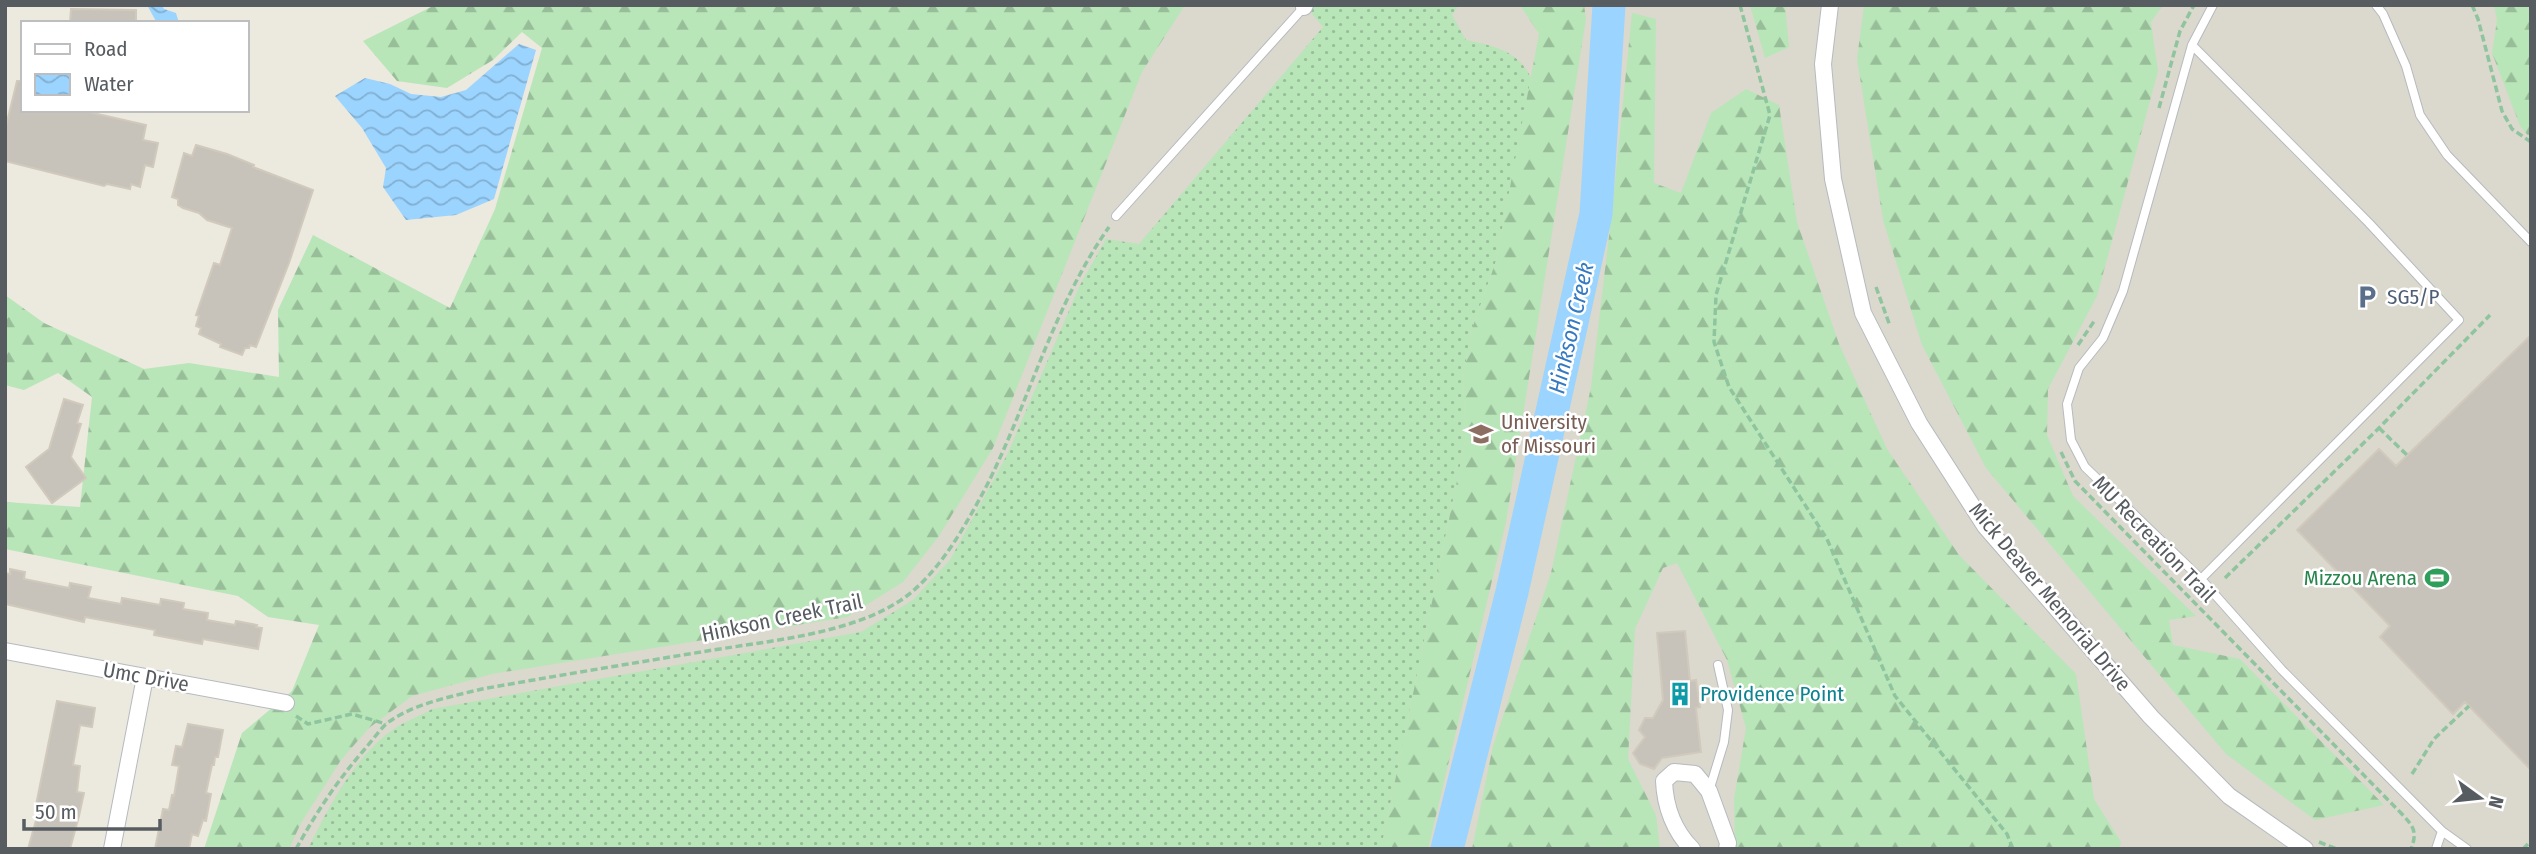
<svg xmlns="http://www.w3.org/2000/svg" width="2536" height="854" font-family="'Fira Sans Condensed',sans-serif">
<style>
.education{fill:#dbd8cd}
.grass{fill:url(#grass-dots)}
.forest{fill:url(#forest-firs)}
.water{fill:url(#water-waves)}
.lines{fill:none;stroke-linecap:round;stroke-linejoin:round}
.river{stroke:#9bd4ff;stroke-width:33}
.building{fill:#c7c3bb;stroke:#d1cabc;stroke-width:2}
.service-casing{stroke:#b6babf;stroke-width:10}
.minor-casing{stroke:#b6babf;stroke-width:18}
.path{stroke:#8fc59e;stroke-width:3.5;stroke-dasharray:7 3.5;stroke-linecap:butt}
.service{stroke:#fff;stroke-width:8}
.minor{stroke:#fff;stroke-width:16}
.labels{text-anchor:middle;stroke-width:5;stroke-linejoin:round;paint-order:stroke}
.service-label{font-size:21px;fill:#4e5e75;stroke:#fff;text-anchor:start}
.education-label{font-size:21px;fill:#785e54;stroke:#fff;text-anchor:start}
.street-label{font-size:21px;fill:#575c61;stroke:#fff}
.leisure-label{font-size:21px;fill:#27864d;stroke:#fff;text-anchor:end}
.culture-label{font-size:21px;fill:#0d838f;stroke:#fff;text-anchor:start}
.water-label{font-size:23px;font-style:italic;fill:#3479c1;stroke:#fff}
</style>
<defs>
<pattern id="grass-dots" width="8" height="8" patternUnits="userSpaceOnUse" patternTransform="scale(1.75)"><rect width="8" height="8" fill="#b8e6b8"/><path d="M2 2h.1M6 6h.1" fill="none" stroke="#98be99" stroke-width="1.8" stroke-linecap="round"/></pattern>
<pattern id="forest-firs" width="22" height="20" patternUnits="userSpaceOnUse" patternTransform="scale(1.75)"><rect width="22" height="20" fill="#b8e6b8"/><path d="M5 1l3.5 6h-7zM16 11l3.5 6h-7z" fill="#98be99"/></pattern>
<pattern id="water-waves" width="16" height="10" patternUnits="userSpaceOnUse" patternTransform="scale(1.75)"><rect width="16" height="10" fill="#9bd4ff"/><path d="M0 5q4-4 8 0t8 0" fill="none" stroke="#81afd2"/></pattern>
</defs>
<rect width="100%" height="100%" fill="#ece9de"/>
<!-- education -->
<path class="education" d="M637,5h1894v844h-2299z"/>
<!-- grass -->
<path class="grass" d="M1312,5h147l-7,10 14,25c27,6 52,10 65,38l-35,183 -25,71 -8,47 3,58 -85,412h-1073c20,-41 44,-87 80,-116 13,-10 30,-16 44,-24l429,-77 52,-32 37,-40 57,-105 73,-170 26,-46 33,5 184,-217 -15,-18z"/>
<!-- forest -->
<path class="forest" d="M435,5h750l-43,67 -149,376 -54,88 -36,46 -56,35 -355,57 -80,22 -43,32 -28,32 -40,63 -12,26h-85l38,-116 50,-42 27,-66 -51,-8 -30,-21 -233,-47v-47l75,5 12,-110 -34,-24 -34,17 -19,-5v-90l39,28 100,46 45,-6 90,14 -1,-67 35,-75 137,73 45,-99 47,-161 -20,-16 -29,28 -46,28 -50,-7 -34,-40z
M1520,5h64l2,14 -80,503 -78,327h-47l85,-412 -3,-58 8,-47 25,-71 43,-227z
M1750,5h35l4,42 -24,11z
M1864,5h299l-12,17 7,49 -61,225 -49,93 -1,46 26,61 123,120 -27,4 4,25 67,14 144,146 -69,15 -89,-66 -240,-286 -64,-123 -39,-125 -26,-161z
M2494,5h37v134l-11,-13 -28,-73 5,-33z
M1632,13l24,6 -2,164 27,10 30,-80 35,-24 33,16 18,117 42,122 48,105 72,106 117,119 18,125 27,43 -2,7h-384l-1,-50 12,-71 -19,-68 -50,-97 -14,5 -28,61 -7,130 28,56 4,34h-188l21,-103 58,-173 40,-186 21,-176z"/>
<!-- water -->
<path class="water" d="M147,5h15l2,4 12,4 3,10h-22z
M519,44l17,6 -42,149 -38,16 -50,5 -23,-33 3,-19 -24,-40 -27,-32 30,-18 25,6 21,10 30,3 25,-7z"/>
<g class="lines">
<!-- river -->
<path class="river" d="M1447,849l65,-257 84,-378 13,-209"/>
</g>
<!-- building -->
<path class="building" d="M71,9l65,1v13h-66z
M17,81h6v29h57l66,15 -3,15 15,3 -5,24 -8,-2 -5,22 -9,-3 -1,5 -23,-5 -3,2 -99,-25v-31z
M196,145l31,9 27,11 -1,2 60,23 -24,73 -33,84 -6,-2 -1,3h-4l-3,7 -22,-8 1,-3 -22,-10 2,-6 -5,-2 3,-10 -3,-1 18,-52 6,2 12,-37 -25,-8 -8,-7 -16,-5 -5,-3v-6l-6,-2 12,-44 8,3z
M2531,335v435l-66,-68 -12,12 -73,-77 10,-11 -93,-96 82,-81 17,17z
M64,399l19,6 -6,18 4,1 -10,33 15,21 -34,25 -26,-36 23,-18z
M10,569l15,3 -1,7 45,9 1,-5 21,4 -3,11 33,6 1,-6 38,7 1,-6 23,4 -1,6 25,4 -1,7 28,5 1,-4 21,4 -1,2 6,1 -4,21 -55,-10 -1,5 -48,-9 1,-5 -70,-13 -1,5 -79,-18v-31l5,1z
M1685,631l5,50 6,-1 4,27 -4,1 5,44 -39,6 -8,11 -14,-5 -7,-11 12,-16 -6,-7 6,-12h8l10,-18 -6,-67z
M57,701l38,7 -3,19 -12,-2 -7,40 7,1 -3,26 7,1 -5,23 -9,33h-42l12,-43 -4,-1z
M188,724l35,6 -5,27h-3l-1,8h-2l-6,28 5,1 -5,27 -3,-1 -5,16 -6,-2 -3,15h-34l8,-40 6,1 3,-15 2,1 5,-30 -7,-1 4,-19 6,1z"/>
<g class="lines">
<!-- service casing -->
<g class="service-casing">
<path id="service" d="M2213,5l-21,40 -69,246 -20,47 -24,30 -12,36 4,36 14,27 116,112 81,91 160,161 25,18
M2376,5l7,9 23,52 14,49 27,40 84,87
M2192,45l177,178 90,97 -258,259
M1116,216l188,-209
M1709,791l15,-49 4,-32 -10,-45
M2436,849l6,-18"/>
</g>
<!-- minor casing -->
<g class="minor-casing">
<path id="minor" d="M1830,5l-7,59 10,115 30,134 56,110 66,103 166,191 78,79 76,53
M1304,7l1,-2
M5,651l281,52
M112,849l33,-172
M1692,849c-18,-18 -27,-43 -28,-68l10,-9 21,2 14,17 19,52 -1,6"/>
</g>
<!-- path -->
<path class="path" d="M1740,5l30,110 -54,180 -2,47 15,45 98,152 68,157 112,138 6,15
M2472,5l6,14 24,92 10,18 19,13
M2159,108l21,-77 14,-26
M1876,287l14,39
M2078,345l17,-25
M2379,428l28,27
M2061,452l14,29 326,332c12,13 17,18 10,36
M2225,578l154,-150 111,-113
M296,716l12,8 44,-10 34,10
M2412,774l22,-35 35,-33
M2319,842l18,7
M296,849c20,-36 41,-68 68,-99 7,-8 14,-18 21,-25 23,-20 68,-29 97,-36 73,-13 146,-25 219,-37 63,-11 155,-17 207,-57 34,-27 57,-69 77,-106 44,-86 68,-183 124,-262
M2523,849l8,-8"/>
<!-- service -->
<use href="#service" class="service"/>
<!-- minor -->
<use href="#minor" class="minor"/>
</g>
<!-- icons -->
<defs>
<g id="parking-bare" transform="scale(1.89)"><path d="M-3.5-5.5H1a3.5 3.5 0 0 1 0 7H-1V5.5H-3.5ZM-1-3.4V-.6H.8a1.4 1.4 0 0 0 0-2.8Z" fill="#5c6f8a" stroke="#fff" stroke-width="2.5" paint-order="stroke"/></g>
<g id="university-bare" transform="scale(1.89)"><path d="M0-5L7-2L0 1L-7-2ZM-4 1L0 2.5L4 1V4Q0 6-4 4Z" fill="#8d6e63" stroke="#fff" stroke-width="2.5" paint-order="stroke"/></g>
<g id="stadium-bare" transform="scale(1.89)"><path d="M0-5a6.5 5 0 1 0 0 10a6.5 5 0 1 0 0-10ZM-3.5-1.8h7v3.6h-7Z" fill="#2e9e5b" stroke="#fff" stroke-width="2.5" paint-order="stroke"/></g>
<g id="building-bare" transform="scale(1.89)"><path d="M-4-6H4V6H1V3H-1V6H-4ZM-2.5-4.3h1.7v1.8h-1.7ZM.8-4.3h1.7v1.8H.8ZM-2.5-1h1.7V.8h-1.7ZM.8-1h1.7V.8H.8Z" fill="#0f9aa8" stroke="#fff" stroke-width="2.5" paint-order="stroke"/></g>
</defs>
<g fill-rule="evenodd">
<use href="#parking-bare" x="2367" y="297"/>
<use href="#university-bare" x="1481" y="434"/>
<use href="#stadium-bare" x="2437" y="578"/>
<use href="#building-bare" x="1680" y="694"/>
</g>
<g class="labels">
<!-- service labels -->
<g class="service-label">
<text x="2387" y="304">SG5/P</text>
</g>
<!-- education labels -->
<g class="education-label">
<text x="1501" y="429">University<tspan x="1501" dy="24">of Missouri</tspan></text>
</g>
<!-- street labels -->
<g class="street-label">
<text transform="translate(2154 539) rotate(46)" y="7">MU Recreation Trail</text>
<text transform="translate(2050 597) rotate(50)" y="7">Mick Deaver Memorial Drive</text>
<text transform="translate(782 618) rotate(-12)" y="7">Hinkson Creek Trail</text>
<text transform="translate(146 677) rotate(10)" y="7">Umc Drive</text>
</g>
<!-- leisure labels -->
<g class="leisure-label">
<text x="2417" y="585">Mizzou Arena</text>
</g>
<!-- culture labels -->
<g class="culture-label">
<text x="1700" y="701">Providence Point</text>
</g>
<!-- water labels -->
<g class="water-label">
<text transform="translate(1571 328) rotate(-77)" y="8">Hinkson Creek</text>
</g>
</g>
<!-- border -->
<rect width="2536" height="854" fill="none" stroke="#575c61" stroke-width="14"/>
<!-- legend -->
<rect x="21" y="21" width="228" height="91" fill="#ffffff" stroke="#bcbec0" stroke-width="2"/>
<rect x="35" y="44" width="35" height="10" fill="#ffffff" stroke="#bcbec0" stroke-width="2"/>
<text x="84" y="56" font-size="21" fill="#575c61">Road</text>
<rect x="35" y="74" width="35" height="21" fill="url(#water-waves)" stroke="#bcbec0" stroke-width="2"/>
<text x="84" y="91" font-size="21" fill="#575c61">Water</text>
<!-- north arrow -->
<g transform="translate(2480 798) rotate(105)" stroke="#ffffff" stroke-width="5" paint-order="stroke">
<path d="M0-5L12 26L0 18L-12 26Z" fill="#575c61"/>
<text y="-10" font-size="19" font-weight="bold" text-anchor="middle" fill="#575c61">N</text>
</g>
<!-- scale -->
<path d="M24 819v10h136v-10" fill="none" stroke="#575c61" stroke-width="3.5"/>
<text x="35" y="819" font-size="21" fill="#575c61" stroke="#ffffff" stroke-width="5" paint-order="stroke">50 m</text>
</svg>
